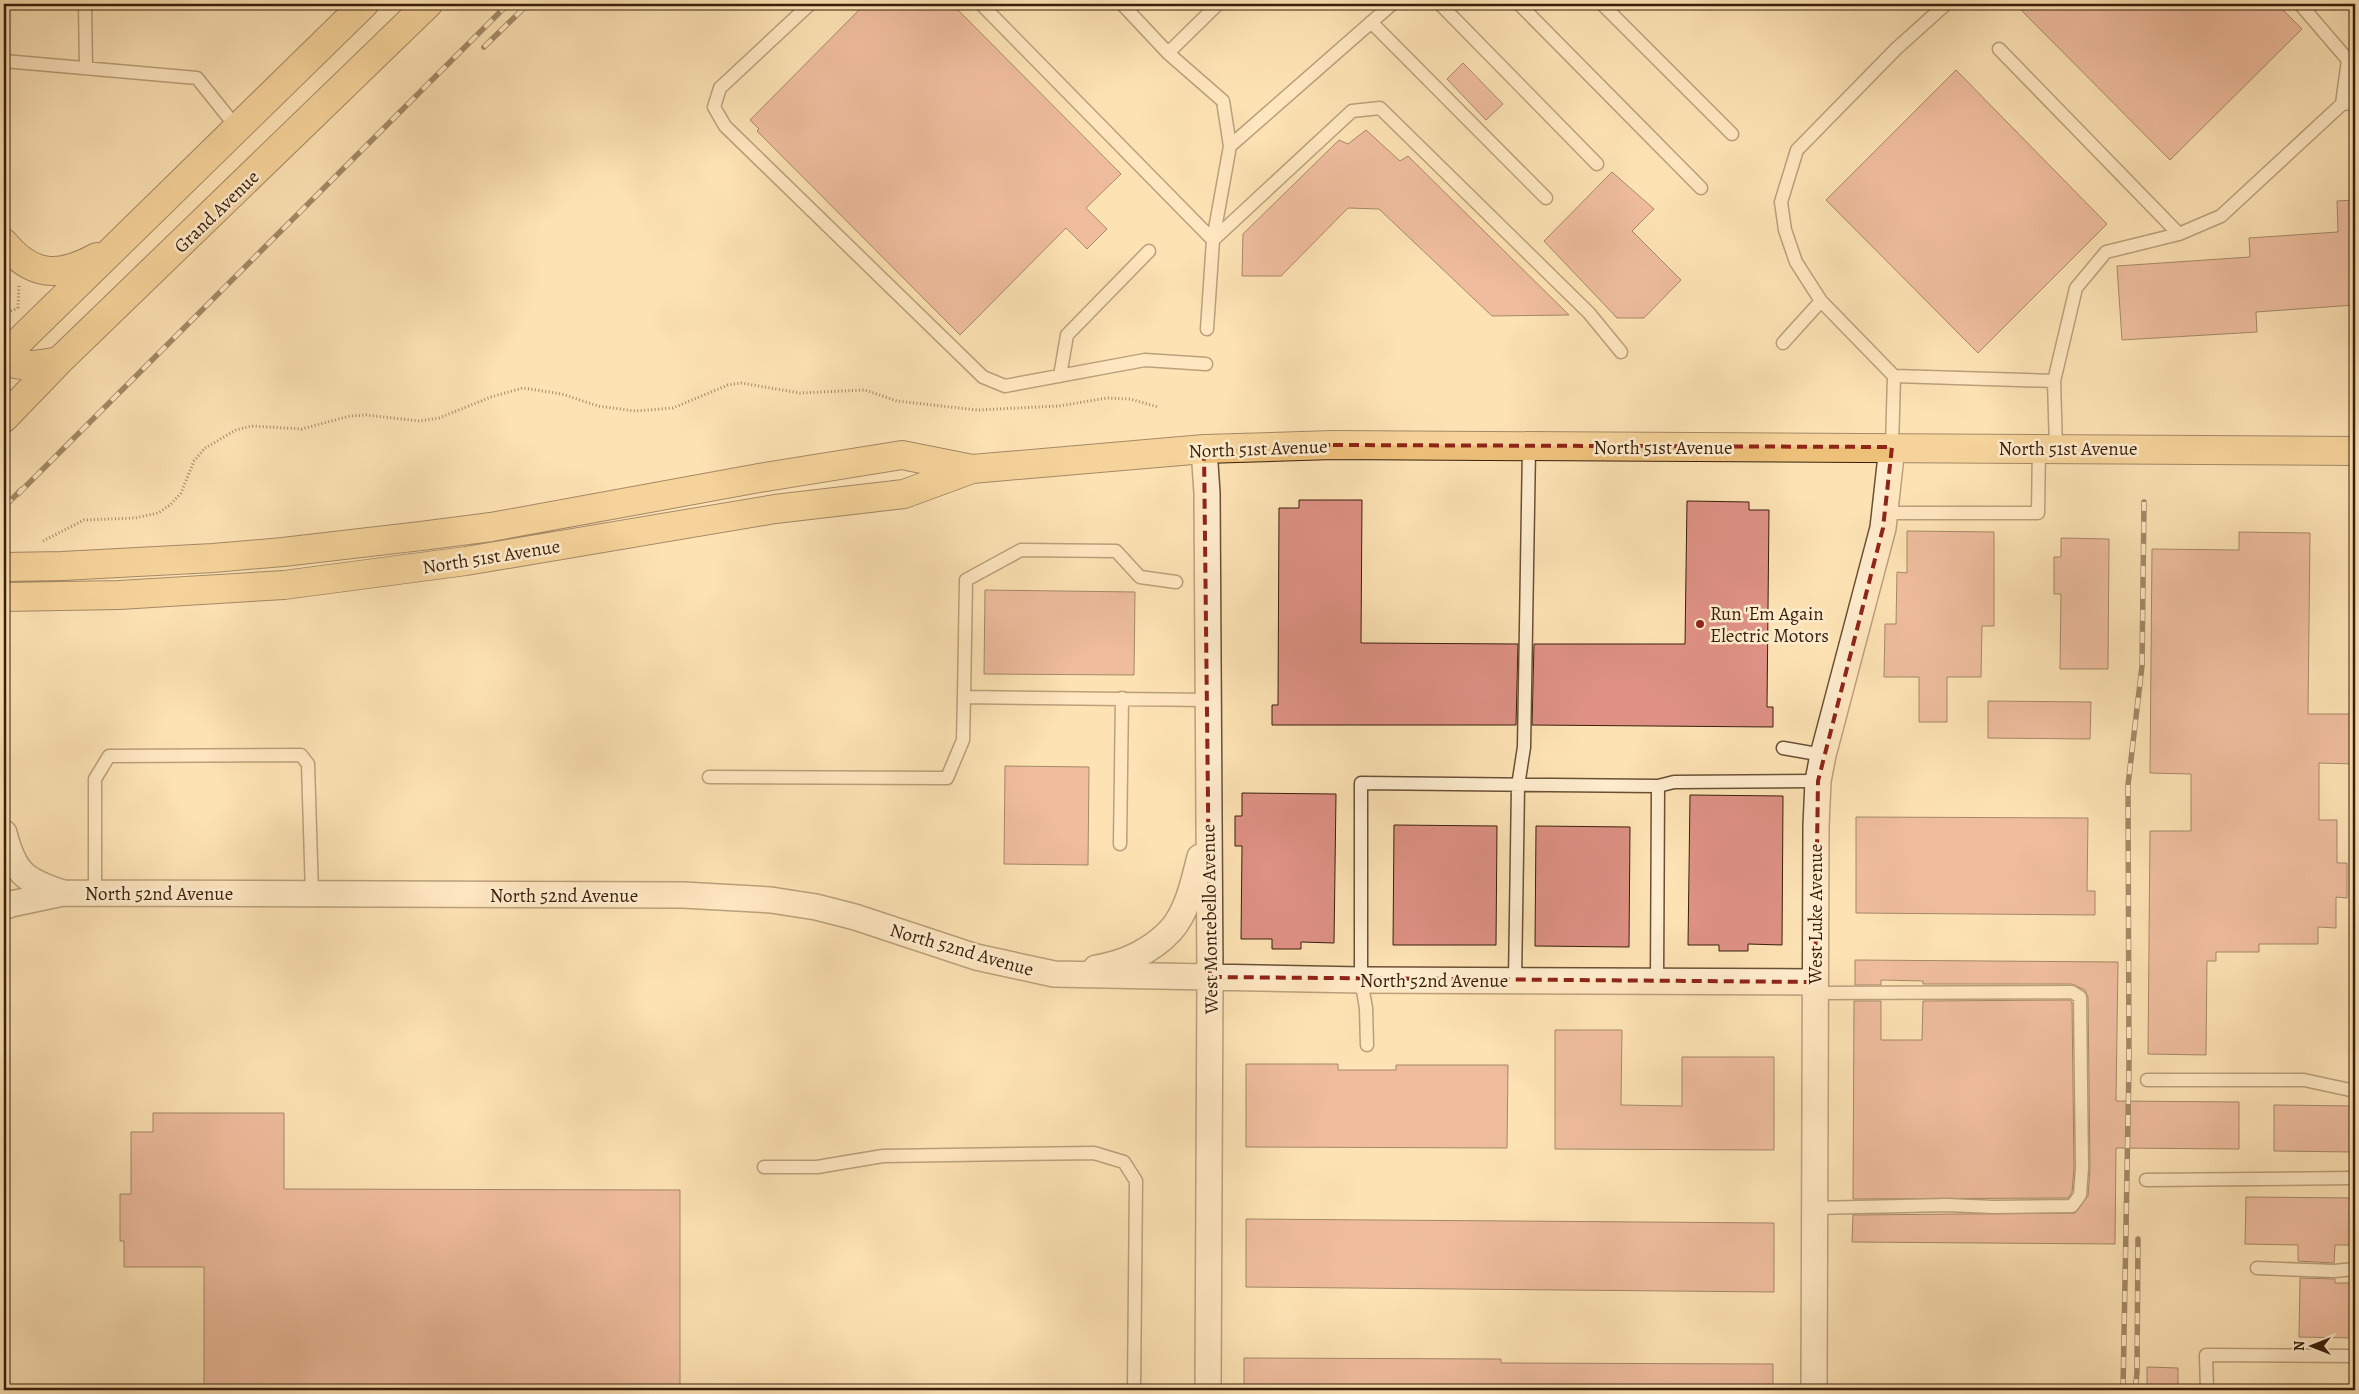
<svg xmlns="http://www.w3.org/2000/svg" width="2359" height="1394" font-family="Alegreya,serif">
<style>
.building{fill:#de9184;stroke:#391f0a}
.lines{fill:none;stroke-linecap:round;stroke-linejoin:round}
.lane-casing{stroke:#6a5034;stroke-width:15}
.street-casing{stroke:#6a5034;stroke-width:28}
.primary-casing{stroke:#391f0a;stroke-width:30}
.highway-casing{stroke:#391f0a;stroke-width:30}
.path{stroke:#391f0a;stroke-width:3;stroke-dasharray:1 2.5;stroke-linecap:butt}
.lane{stroke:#feecce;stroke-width:12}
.street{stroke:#feecce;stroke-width:25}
.primary{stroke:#eec17a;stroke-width:28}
.highway{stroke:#eec17a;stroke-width:28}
.rail-casing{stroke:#391f0a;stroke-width:5.5}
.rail{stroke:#feecce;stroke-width:4;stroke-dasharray:11;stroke-linecap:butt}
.marked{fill:none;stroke:#8f2418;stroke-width:4;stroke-dasharray:10 6;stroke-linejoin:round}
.poi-dot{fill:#8f2418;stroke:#feecce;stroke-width:2}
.labels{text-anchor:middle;stroke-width:5;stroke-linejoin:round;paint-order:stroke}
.street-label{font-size:19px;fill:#391f0a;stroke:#feecce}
.poi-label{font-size:19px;fill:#391f0a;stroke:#feecce;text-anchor:start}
</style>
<rect width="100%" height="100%" fill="#fde2b4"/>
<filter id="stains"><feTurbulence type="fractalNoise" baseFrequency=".004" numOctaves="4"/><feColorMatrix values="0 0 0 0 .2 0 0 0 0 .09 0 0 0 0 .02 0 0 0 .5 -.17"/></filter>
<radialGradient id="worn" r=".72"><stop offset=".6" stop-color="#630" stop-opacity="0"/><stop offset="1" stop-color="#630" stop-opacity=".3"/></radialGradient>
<!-- building -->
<path class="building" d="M865,4h87l169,170 -35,34 21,21 -20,20 -21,-21 -106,107 -203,-204 2,-2 -9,-9z
M2015,4h262l25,25 -132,131z
M1463,63l40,41 -17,16 -39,-41z
M1956,70l151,154 -129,129 -152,-153z
M1366,130l34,31 8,-5 161,159 -77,1 -113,-107 -31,-1 -67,68h-39l1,-42 96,-94 9,4z
M1612,172l42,37 -22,22 49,49 -37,38h-27l-73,-77z
M2355,200v105l-99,7 1,20 -135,8 -5,-74 133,-9 -1,-19 89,-6 -1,-31z
M1299,500h63l-1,143 157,1 -2,81h-244v-20h6l1,-197h20z
M1687,501l62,1v8h20l-2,197h6v20l-241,-2 2,-81h151z
M1907,531l87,1v94h-12l-1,51h-34v45h-28v-45h-35l1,-53h11l1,-52 10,1z
M2239,532l71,1 -2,181h47v50l-36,-1v57h18v43h10v35l-11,-1v31l-18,-1v17h-59v8h-43v9h-9l-1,94 -58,-1 2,-223h41v-57l-41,-1 2,-224 87,1z
M2061,538l48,1 -1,130h-48l1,-75h-7v-37h7z
M985,590l150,2 -1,83 -150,-1z
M1988,701l103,1 -1,37 -102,-1z
M1005,766l84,1 -1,98 -84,-1z
M1242,793l94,1 -2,149 -33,-1v7h-29v-10h-31l1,-93h-7v-30h7z
M1690,795l93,1 -1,149 -34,-1v7h-29v-6h-31z
M1856,817l232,1 -1,73h8v24l-239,-2z
M1394,825l103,1 -1,119h-103z
M1536,826l94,1 -1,120 -94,-1z
M1855,960l263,2 -2,139 123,1v47l-123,-1 -1,96 -263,-2 1,-27 222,-2 13,-17 2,-28 -2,-171 -3,-7 -13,-6h-149v-3l-42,-1v5h-26z
M2070,1000l2,2 2,166 -2,24 -4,6 -215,1 1,-198h27v39h41l1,-39z
M1555,1030h67l-1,75 61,1v-49h92v93l-219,-1z
M1246,1064h92v6h58v-5h112l-1,83 -261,-1z
M2274,1105l80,1v46l-80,-1z
M153,1113h131v76l396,1v200h-476v-123h-80v-26h-4v-47h11v-62h22z
M2246,1197l109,1v47h-20l-1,18 -36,-2v-16l-53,-1z
M1246,1219l528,4v69l-528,-5z
M2300,1278l35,1v4h20v55l-56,-1z
M1244,1358l257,1v4l272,1v26h-529z
M2147,1367l31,1v22h-31z"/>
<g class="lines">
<!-- lane casing -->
<g class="lane-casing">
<path id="lane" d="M85,4l1,63
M810,4l-90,84 -6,19 11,19 258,251 22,9 140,-26 61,4
M981,4l232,236
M1122,4l46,49 50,-49
M1440,4l157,160
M1519,4l182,184
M1602,4l130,130
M2300,4l48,56 -6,44
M1371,22l175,176
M1999,49l180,185
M1168,53l55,48 7,45
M4,61l193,17 40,50
M1213,240l139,-129 28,-3 209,205 32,39
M1821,301l-25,-39 -11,-32 -4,-28 16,-52 99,-101 50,-45
M1207,329l6,-89 17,-94 162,-142
M1783,343l38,-42 73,75 -2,71
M1060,376l7,-41 82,-84
M1894,376l160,5 2,67
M2054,381l22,-93 30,-36 73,-18 42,-18 121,-112 13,-1
M1885,513h153l1,-65
M964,697l2,-117 55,-30 95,1 24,26 36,5
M1783,748l40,7
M709,777l238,1 16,-38 1,-43 244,3
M1120,844l2,-146
M95,893v-114l14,-23 192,-1 7,9 4,130
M1515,981l3,-195 6,-39 5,-300
M1657,981l1,-195
M1367,1045l-1,-37 -5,-28v-197l297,3 16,-4 144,-1
M2147,1080h157l51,11
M764,1167h53l66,-11 211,-3 30,9 12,19 -2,209
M2146,1180l209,-2
M1815,1208l132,-3 46,2 79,-1 8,-11 2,-27 -2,-171 -8,-5 -257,1
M2257,1268l77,3 21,-2
M2207,1390l-1,-35 149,1"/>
</g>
<!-- street casing -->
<g class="street-casing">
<path id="street" d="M1204,449l3,44 3,484 -2,413
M4,833c10,40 21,48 59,60
M4,907l7,-3 52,-11 620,2 88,5 45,7 39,10 121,40 78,17 307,6 454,2
M1096,968c27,-4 56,-17 75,-38 17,-19 23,-50 29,-73
M1814,1390l2,-564 2,-45 5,-26 60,-227 9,-81"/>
</g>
<!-- primary casing -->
<g class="primary-casing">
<path id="primary" d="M4,567l58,-1 151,-8 70,-6 138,-16 70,-9 268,-49 143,-23 70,14
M4,597l115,-2 165,-10 182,-24 309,-52 129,-15 68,-25 232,-20 129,-4 1022,6"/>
</g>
<!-- highway casing -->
<g class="highway-casing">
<path id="highway" d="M4,243c28,34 55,35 93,14
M4,356l360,-352
M4,360c17,9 36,4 55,1
M4,418l55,-57 369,-357"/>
</g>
<!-- path -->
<path class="path" d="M18,308l1,-24
M11,311l7,-3
M43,541l41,-21 51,-2 23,-5 12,-8 11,-12 13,-32 11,-13 31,-18 15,-4 51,3 48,-13 16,-1 54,6 19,-3 52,-21 32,-9 39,6 36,12 37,5 38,-3 55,-23 13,-2 59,10 65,-3 32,11 80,9 82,-4 48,-8 23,1 28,8"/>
<!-- lane -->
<use href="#lane" class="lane"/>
<!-- street -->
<use href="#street" class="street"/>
<!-- primary -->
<use href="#primary" class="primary"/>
<!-- highway -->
<use href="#highway" class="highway"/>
<!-- rail casing -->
<g class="rail-casing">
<path id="rail" d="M484,47l44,-43
M18,494l490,-490
M4,507l18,-18
M2123,1390l6,-325 -1,-280 14,-119 2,-164
M2135,1390l2,-17 1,-134"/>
</g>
<!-- rail -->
<use href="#rail" class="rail"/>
</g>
<!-- marked area -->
<path d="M0 0H2359V1394H0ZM1333,445l559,2 -9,81 -65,253 -3,201 -605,-5 -6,-528z" fill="#fde2b4" fill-opacity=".55" fill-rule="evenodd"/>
<path class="marked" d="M1333,445l559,2 -9,81 -65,253 -3,201 -605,-5 -6,-528z"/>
<!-- markers -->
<circle class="poi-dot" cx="1700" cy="624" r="5"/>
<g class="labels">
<!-- street labels -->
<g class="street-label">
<text transform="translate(216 211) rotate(-44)" y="7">Grand Avenue</text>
<text x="1663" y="454">North 51st Avenue</text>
<text transform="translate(1258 448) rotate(-2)" y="7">North 51st Avenue</text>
<text x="2068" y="455">North 51st Avenue</text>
<text transform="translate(491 556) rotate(-9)" y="7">North 51st Avenue</text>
<text x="159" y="900">North 52nd Avenue</text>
<text x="564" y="902">North 52nd Avenue</text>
<text transform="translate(1815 914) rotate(-90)" y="7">West Luke Avenue</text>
<text transform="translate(1209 919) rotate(-91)" y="7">West Montebello Avenue</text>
<text transform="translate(962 949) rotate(16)" y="7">North 52nd Avenue</text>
<text x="1434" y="987">North 52nd Avenue</text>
</g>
<!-- poi labels -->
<g class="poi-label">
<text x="1710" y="620">Run 'Em Again<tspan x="1710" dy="22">Electric Motors</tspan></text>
</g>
</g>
<!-- margin -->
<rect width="2359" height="1394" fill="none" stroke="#fde2b4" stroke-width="20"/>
<rect x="5" y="5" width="2349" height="1384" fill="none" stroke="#391f0a" stroke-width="2.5"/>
<rect x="10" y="10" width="2339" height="1374" fill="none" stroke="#391f0a"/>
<!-- north arrow -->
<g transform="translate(2312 1346) rotate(270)" stroke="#feecce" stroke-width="4" paint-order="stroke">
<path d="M0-4L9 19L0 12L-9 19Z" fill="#391f0a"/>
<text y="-8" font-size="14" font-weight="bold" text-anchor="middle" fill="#391f0a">N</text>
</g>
<rect width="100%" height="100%" filter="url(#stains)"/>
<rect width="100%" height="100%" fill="url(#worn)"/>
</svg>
